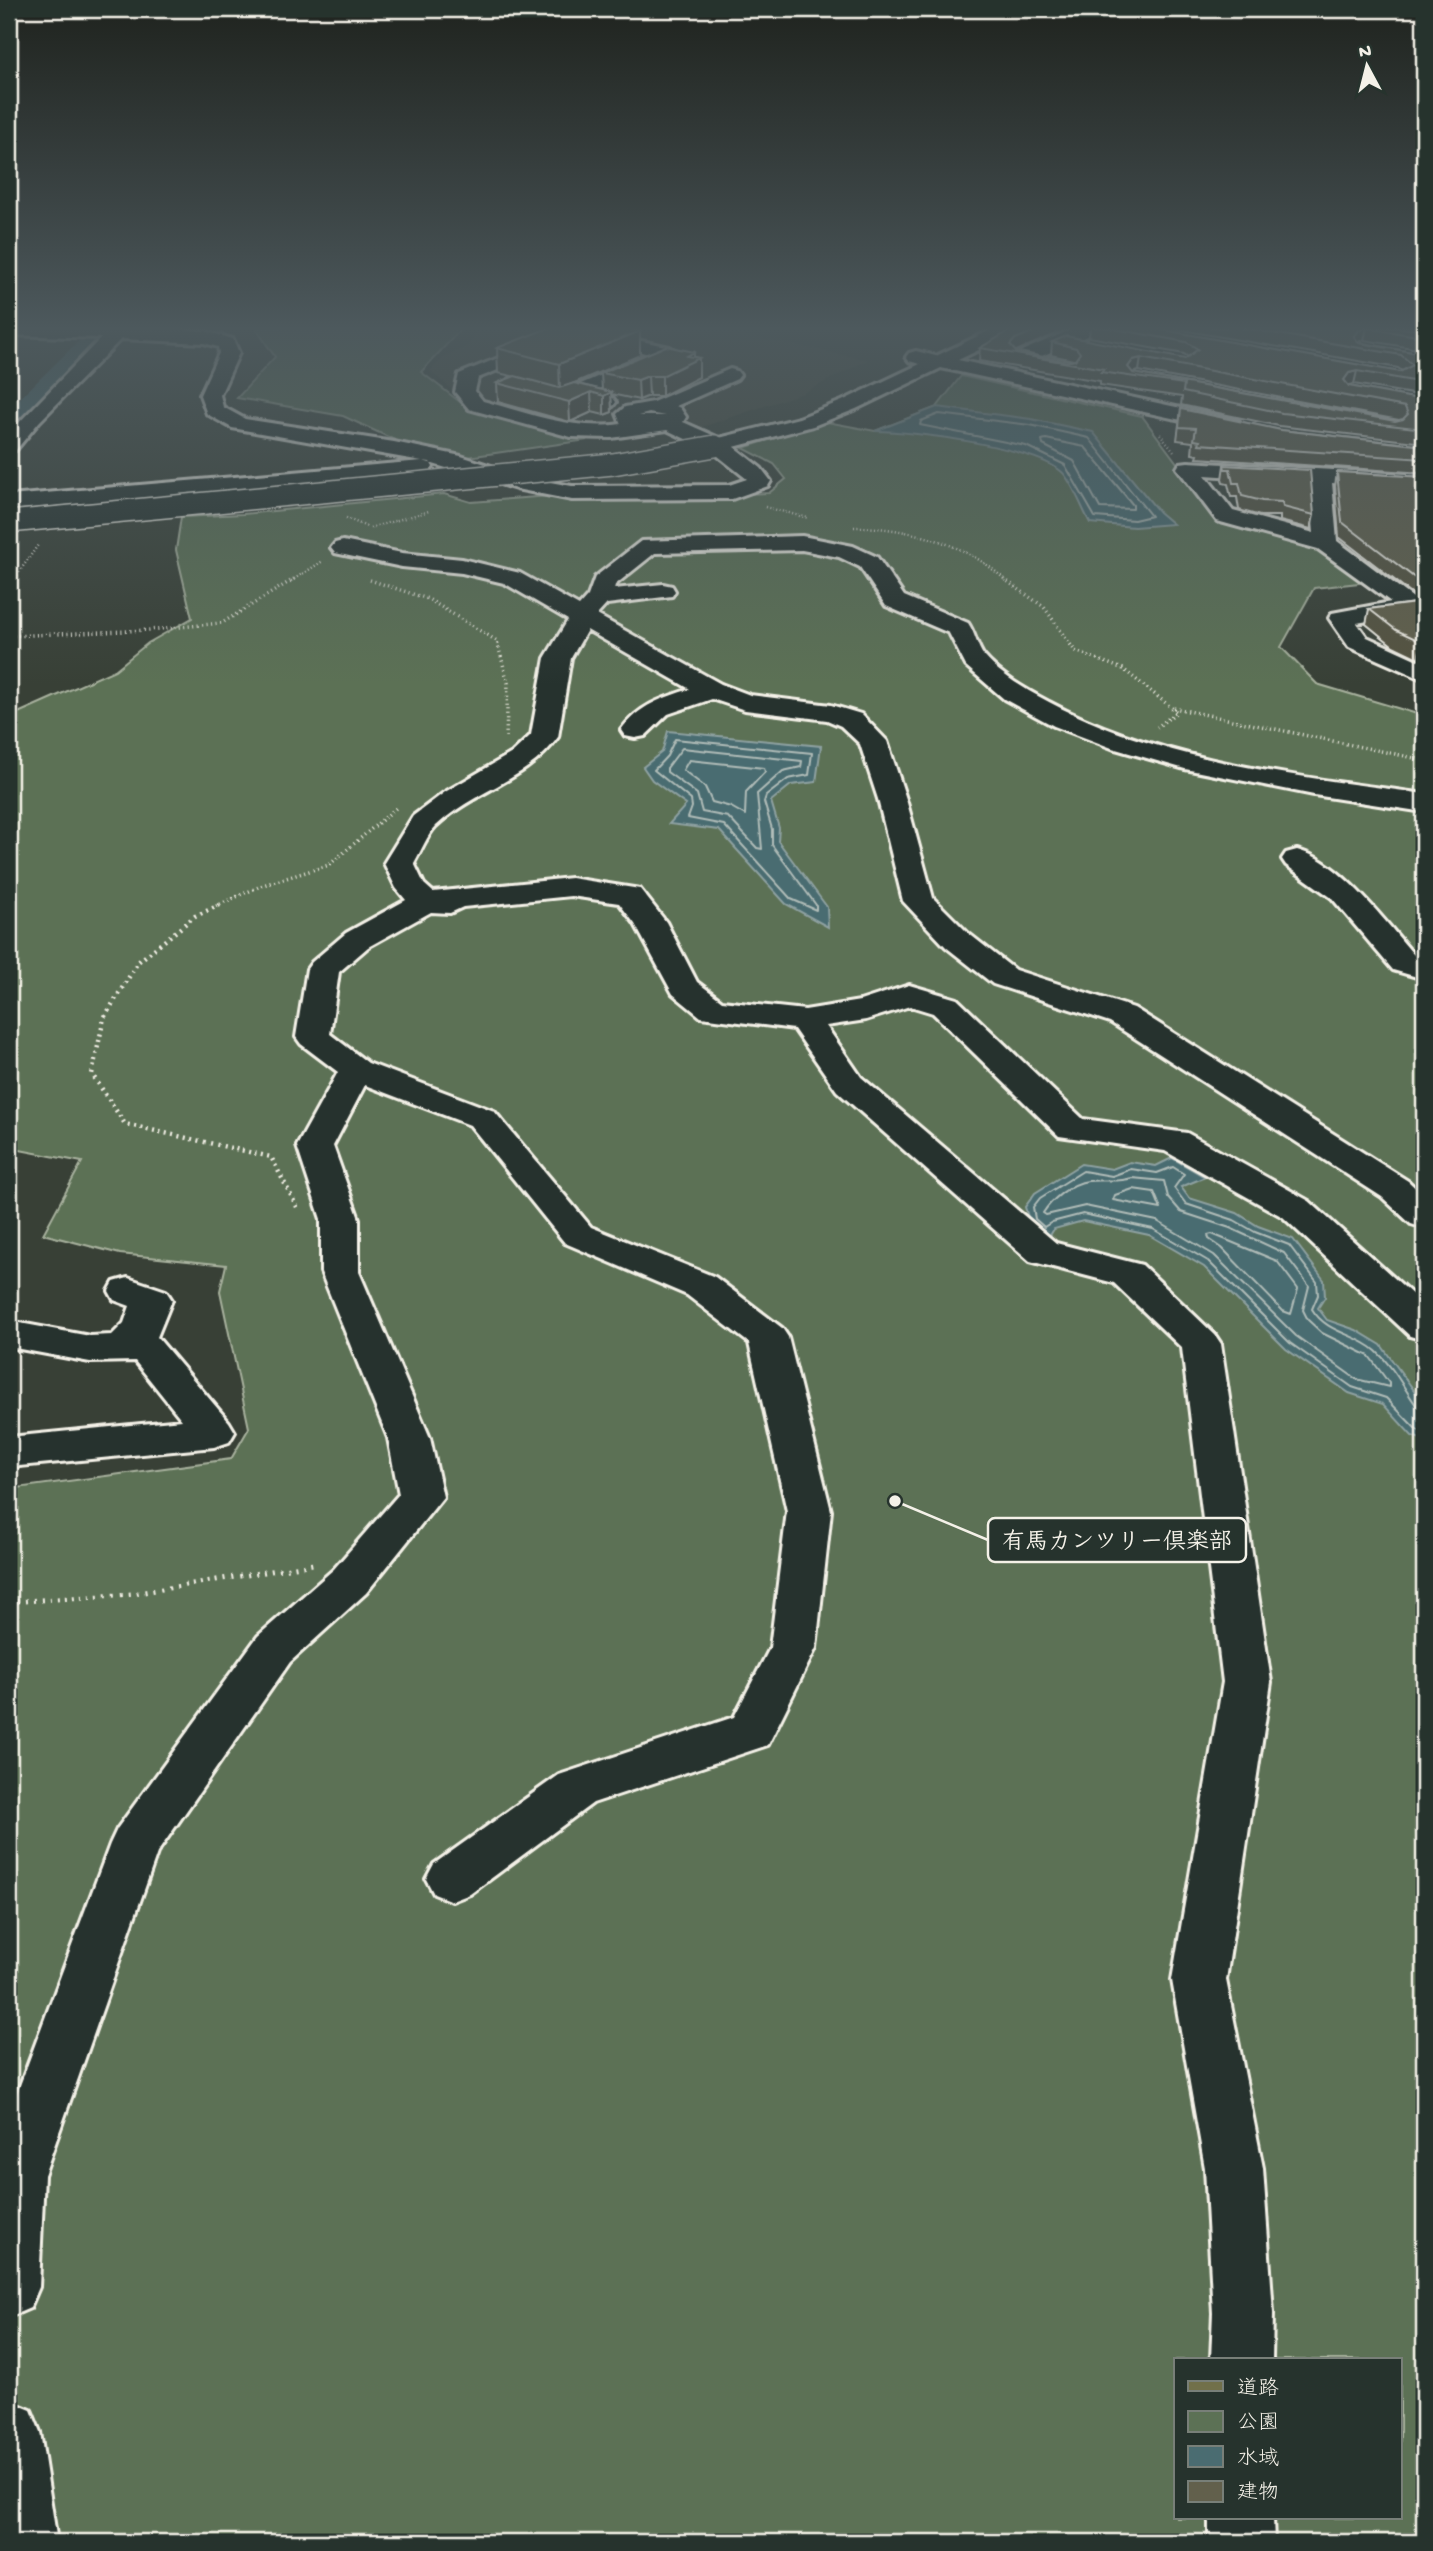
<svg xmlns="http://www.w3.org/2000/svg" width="1433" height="2551" font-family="'Gochi Hand','Klee One',sans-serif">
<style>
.built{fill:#454a3d}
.green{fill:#5c7155;stroke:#a8b19e;stroke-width:2;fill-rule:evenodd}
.water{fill:#4a6c71;stroke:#8ea1a1;stroke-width:2}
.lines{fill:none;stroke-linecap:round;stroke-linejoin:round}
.shore{stroke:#b0bcb8;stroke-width:2}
.river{fill:#4a6c71;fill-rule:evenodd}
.minor-casing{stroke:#f4f1e8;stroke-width:6}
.major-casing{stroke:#f4f1e8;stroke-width:6}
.path-far3{stroke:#f4f1e8;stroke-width:2.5;stroke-dasharray:1 2.5;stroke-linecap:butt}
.path-far2{stroke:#f4f1e8;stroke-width:3.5;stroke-dasharray:1 3.5;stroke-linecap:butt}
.path-far1{stroke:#f4f1e8;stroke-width:4.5;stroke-dasharray:2 4.5;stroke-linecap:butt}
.path{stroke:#f4f1e8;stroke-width:5;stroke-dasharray:2 6;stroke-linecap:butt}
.minor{fill:#26332d;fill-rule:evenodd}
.major{fill:#71704a;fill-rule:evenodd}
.minor-bridge-casing{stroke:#f4f1e8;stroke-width:24;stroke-linecap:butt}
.minor-bridge{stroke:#26332d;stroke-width:21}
.wall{fill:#545341;stroke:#f4f1e8;stroke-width:2;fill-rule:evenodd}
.shaded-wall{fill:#454335;stroke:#f4f1e8;stroke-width:2}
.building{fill:#62604c;stroke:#f4f1e8;stroke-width:2;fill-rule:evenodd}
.leader{fill:none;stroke:#f4f1e8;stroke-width:2.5}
.callout-dot{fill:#f4f1e8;stroke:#26332d;stroke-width:2.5}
.callout{fill:#26332d;stroke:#f4f1e8;stroke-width:2.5}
.callout-label{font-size:23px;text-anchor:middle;font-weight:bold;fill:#f4f1e8}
</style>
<rect width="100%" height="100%" fill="#384036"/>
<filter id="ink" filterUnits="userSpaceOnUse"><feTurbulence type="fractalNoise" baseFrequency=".0143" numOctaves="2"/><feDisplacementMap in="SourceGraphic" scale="14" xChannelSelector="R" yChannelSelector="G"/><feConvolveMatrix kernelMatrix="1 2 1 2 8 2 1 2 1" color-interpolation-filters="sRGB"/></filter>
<g filter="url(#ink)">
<!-- built -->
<path class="built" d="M475,327h232l161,33 -65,33 -107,36 -99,13 -130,-40 -37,-31 13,-13 25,-12 7,-12z"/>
<!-- green -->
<path class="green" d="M255,327h208l-42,45 43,33 123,35 -147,21 -97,-45 -106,-18 38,-41z
M961,376l181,40 76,102 99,28 51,36 -54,6 -33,59 36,37 107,32v1826h-1415v-1053l222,-30 18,-31 -29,-137 6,-26 -106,-11 -77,-20 39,-72 -73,-14v-431l106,-47 33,-27 44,-25 -16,-68 5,-33 62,-3 201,-20 27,8 79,-6 84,2 135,-5 17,-14 -12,-15 -31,-16 84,-26 48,9 62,-24zM1176,2360h224v158h-224z"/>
<!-- water -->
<path class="water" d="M937,407l94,12 62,13 66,80 14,12 -39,3 -44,-4c-7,-12 -18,-42 -28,-51 -28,-25 -148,-41 -187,-41z
M668,731l153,15 -5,36 -25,3 -20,16 8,27 -1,13 49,66 1,20 -42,-23 -67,-74 -50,-6 17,-19 -34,-25 -9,-13 19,-15z
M1172,1158l33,19 -24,10 8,11 48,15 21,13 35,13 31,41 1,17 -7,11 9,12 29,10 25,15 43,59v36l-12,-4 -29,-32 -34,-11 -63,-44 -82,-82 -55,-32 -66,-14 -29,8 -5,8 -20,-16 -4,-14 10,-14 46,-29 31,5 18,-7 26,4z"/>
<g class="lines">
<!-- shore -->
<path class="shore" d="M939,414l91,11 59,13 62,78 -17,4 -39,-3 -30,-52 -39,-19 -106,-21 1,-4z
M1046,439l39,8 48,58v4l-33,-1 -26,-47 -31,-16 -1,-5z
M675,739l137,14 -3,22 -21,4 -22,17 -2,6 8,27v16l44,60v5l-25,-11 -67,-74 -36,-7 4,-11 -1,-7 -37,-30 13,-14z
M682,748l120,13 -1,6 -18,4 -26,23 5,55 -5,-1 -29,-31 -26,-5 -5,-18 -30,-22v-4z
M689,760l75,8 1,4 -19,20 -1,23 -14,-8 -19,-5 -7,-15 -22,-17z
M1132,1178l32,3 4,16 13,15 49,16 54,25 25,33 -6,24 5,10 14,13 47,23 20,27v4l-33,-8 -60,-43 -82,-81 -57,-34 -72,-15 -39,9 -3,-2c8,-13 28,-30 45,-32 15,-2 28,2 44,-3z
M1133,1189l21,3 7,17 -48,-9 2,-5z
M1212,1234l65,27 21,28 -7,25 -8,-3 -61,-63 -13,-9 -1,-4z
M1424,1408l-8,-3c-13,-18 -23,-39 -40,-54 -20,-18 -49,-17 -64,-42l6,-14 -1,-13 -28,-37 -34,-13 -21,-12 -48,-16 -12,-16 10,-14 -11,-7 -16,6 -26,-4 -19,7 -29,-5 -43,27 -7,9 2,12 9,8 8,-5 31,-8 70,15 55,32 82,82 62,44 34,11 30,31 8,4"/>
<!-- river -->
<path class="river" d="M93,327h30l-103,107 -11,3v-28z"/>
<!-- minor casing -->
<g class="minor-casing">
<path id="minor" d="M9,327h123l73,4 28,8 6,14 -19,42 3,12 22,12 149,23 67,14 67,22 44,8 157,-1 18,-6 -34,-27 -46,-22 -56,8 -40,-1 -102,-28 -14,-17 4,-18 116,-47 95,20 10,6 -3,4 -83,36 19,5 3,4 -3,4 -7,2 -39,-10 -3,-4 3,-4 83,-36 -72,-16 -100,40 -3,13 8,10c45,12 91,30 138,23l-4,-10 8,-7 28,-5 77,-33 7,2 3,4 -3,4 -61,27 4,2 6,9 -3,5 36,16 80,-20 43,-17 78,-37 -11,-3 -3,-4 3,-4 7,-2 20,5 61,-29h23l-2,4 -60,29 274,59 7,2 3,4 -3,4 -7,2 -291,-63 -85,41 -43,17 -79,21 27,21 10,13 -3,5 -36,13 -160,1 -56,-11 -93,-28 7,1 3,5 -3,5 -421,38v-14l413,-35 -190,-33 -25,-14 -7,-19 19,-42 -1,-6 -14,-4 -83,-4 -82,83 -23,28 -7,2v-19l92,-95 -92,-3zM649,413l16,3h-27z
M1077,327h23l-2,4 -56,25 31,6 3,4 -3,4 -7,2 -51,-10 -3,-4 3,-4z
M1188,462l236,13v14l-92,-6 5,58 87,65 -3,5 -9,2 -55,10 10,14 57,26v17l-75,-33 -20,-29 3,-5 59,-11 -73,-53 -101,-28 -40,-53 3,-5zM1205,475l105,7 4,51 -81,-22z
M802,536l51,10 24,11 27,39 64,27c7,10 9,24 16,33 17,20 43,34 65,46 114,61 250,74 375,92v18l-110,-17 -129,-26 -73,-21 -58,-22 -50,-27 -38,-33 -17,-33 -63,-27 -26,-39 -21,-10 -37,-7 -147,3 -40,32 -1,4 49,-5 9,2 3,5 -3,5 -65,8 -10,11 124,69 29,11 81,10 30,9 26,27 19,58 27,99 35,35 47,37 119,38 274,173 16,15v32l-13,-4 -29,-27 -272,-175 -117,-38 -47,-37 -43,-46 -25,-102 -18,-55 -19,-18 -14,-6 -82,-10 -33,-11 -44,15 -23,22 -10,2 -10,-2 -4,-6c18,-25 42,-32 69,-41l-103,-59 -16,28 -13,79c-30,43 -85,54 -122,89 -9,9 -15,25 -22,37l10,21 9,8 138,-14 69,11 26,33 31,60 25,19 83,9 55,-9 49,-16 48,14 126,120 104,14 122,68 115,104v35l-14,-4 -127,-119 -118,-66 -106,-15 -126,-123 -23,-7 -44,14 -40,6 35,51 195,166 86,22 73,70 6,9 50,338 -45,298 37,188 10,145 -1,47h-61l2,-47 -8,-145 -33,-188 51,-298 -41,-334 -68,-65 -84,-22 -193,-170 -43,-62 -93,-12 -28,-23 -38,-70 -16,-21 -48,-7 -108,11 -13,6 -19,-1 -63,35 -29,25 -9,62 38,29 126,48 97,116 124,50 67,51 6,9 43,174 -15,137 -48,97 -175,58 -123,91 -18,7 -18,-7 -8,-15 8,-15 125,-89 175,-58 36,-69 17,-137 -38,-168 -62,-48 -122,-52 -95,-118 -105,-40 -32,61 26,73v53l71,166 13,59 -77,96 -76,69 -133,191 -113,322 -5,112 -9,21 -21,9v-202l101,-271 7,-15 141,-193 76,-67 65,-75 -11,-56 -67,-166v-53l-24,-73 41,-74 -37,-28 -5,-7 11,-68 5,-7 34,-29 60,-33 -10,-12 -12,-25 29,-47 32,-24 67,-39 19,-18 14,-77 23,-38 -64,-37 -42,-10 -60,-6 -67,-14 -4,-5 4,-5 8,-2 59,12 60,6 58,14 59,33 9,-10 7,-19 46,-36z
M1297,850c44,11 89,73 118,106l9,3v20l-31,-9 -61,-72 -46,-33 -4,-6 4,-6z
M128,1278l38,13 6,9 -15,37 72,85 6,10 -6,10 -15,5 -205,20v-30l173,-17 -47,-59 -45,1 -81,-15v-26l81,15 22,-1 12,-12 6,-17 -16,-6 -5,-9 5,-9z
M9,2401l22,9 9,22 17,110h-48z
M1209,2518h64l1,24h-65z"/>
</g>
<!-- major casing -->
<g class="major-casing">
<path id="major" d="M1388,327h36v9l-27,-3z"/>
</g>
<!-- path-far3 -->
<path class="path-far3" d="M1160,434l14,17
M765,507l43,11
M346,518l21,9
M854,527c52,0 114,16 152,54
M370,528l59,-17
M13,581l25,-36
M291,581l32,-20"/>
<!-- path-far2 -->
<path class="path-far2" d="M1004,579l40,28 31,44 48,18 54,43 -20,15
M370,580l58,19 69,42 11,42 -2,54
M9,586l5,-7
M9,636l140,-6 73,-7 72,-44
M1174,708l250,52
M216,906l47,-21 66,-20 67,-57"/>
<!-- path-far1 -->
<path class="path-far1" d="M220,905l-25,11 -57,46 -34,56 -12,56 33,50 146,33 26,50"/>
<!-- path -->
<path class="path" d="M9,1602l123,-8 181,-30"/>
<!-- minor -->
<use href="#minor" class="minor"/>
<!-- major -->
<use href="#major" class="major"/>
<!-- minor-bridge casing -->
<g class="minor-bridge-casing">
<path id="minor-bridge" d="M9,522l604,-58 102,-18"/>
</g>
<!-- minor-bridge -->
<use href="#minor-bridge" class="minor-bridge"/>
</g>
<!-- wall -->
<path class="wall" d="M1016,327h56l-57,24 52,11 6,-2 -22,-5 1,-13 133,17 3,-2 -4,-3 -95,-17 1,-10h57l253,45 2,-1 -4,-3 -233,-41h221l38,3v20l-60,-10 -6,2 66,12v42l-70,-12 -5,2 75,14v43l-145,-17 -98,-21 1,-8 -82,-12v-4l-121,-20 1,-13zM1139,371l260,49 -4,1 -262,-48z
M497,348l143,7 -67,28 29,7 -1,-17 93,-21v5l5,1v19l-37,19h-13l-10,4 -28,-6 1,18 -8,3 -12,-3 -22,10 -72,-20 -1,-19 15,-7 -14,-3z
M1181,409l100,21 143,16v27l-227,-15 1,-3 -6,-1 1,-12 -16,-2z
M1224,465l90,50 -3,14 -31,-8v-5h-20l-21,-6 -2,-13h-6l-3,-13 -5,-1 -1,-4z
M1337,472l87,5v180l-6,1 -25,-12 -27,-22 3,-15 54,-7 -84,-65 -4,-51z"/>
<!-- shaded-wall -->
<path class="shaded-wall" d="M1044,327h28l-58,25 -4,-7 5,-6z
M1367,328l-3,12 -8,2 -2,-6 5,-6z
M640,331v24l-80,34 -1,-25z
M694,352v8l5,-2v19l-37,19v-20l25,-20z
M1141,358l-2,13 -8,2 -3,-6 5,-7z
M1357,371l-3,13 -8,2 -2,-6 5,-7z
M648,376l1,20 -10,4 -1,-20z
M591,392l1,20 -22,10 -1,-20z
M611,392l1,20 -8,3v-19z
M1422,642h2v15l-6,1z"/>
<!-- building -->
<path class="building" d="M551,327h69l20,4 -81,33 -62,-16z
M1016,327h28l-29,12 -5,6 6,7 51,10 8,-2 5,-7 -4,-5 -24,-6 14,-6 119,23 13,-10 -12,-7 -82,-15h43l253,45 13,-7 -12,-10 -164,-28h149l38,3v7l-57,-9 -8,2 -5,6 5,7 65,11v29l-67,-12 -8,2 -5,7 5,6 75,14v29l-142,-16 -99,-21 1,-8 -83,-12 3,-3 -124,-21zM1141,358l264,49 3,7 -5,5 -8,2 -262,-48 -5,-6 5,-7z
M666,346l28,6 -7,4 12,2 -37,18h-14l-10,4 -37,-7z
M515,376l44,12 15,-5 37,9 -7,4 -13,-4 -22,10 -72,-19z
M1181,409l100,21 143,16v13l-225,-15 1,-3 -6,-1 2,-12 -17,-1z
M1224,465l86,5 4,45 -31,-8 -1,-5 -20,-1 -20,-5 -3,-13h-6l-3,-14h-5z
M1337,472l87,5v108l-82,-63z
M1424,602v40h-2l-26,-12 -27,-21z"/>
</g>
<!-- sky -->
<linearGradient id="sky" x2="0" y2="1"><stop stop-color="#1f231e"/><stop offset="0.48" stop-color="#4d595d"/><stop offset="1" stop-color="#4d595d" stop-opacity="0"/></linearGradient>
<rect width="1433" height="684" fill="url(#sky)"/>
<!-- callouts -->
<path class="leader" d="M895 1501L988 1540"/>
<circle class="callout-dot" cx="895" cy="1501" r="7"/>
<rect class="callout" x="988" y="1518" width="258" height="44" rx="7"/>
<g class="callout-label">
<text x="1117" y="1548">有馬カンツリー倶楽部</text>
</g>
<!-- margin -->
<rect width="1433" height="2551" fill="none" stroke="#26332d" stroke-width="35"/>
<rect x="18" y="18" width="1398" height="2516" fill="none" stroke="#f4f1e8" stroke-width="2.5" filter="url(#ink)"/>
<!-- legend -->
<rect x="1174" y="2358" width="228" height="161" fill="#26332d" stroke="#787f78" stroke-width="2"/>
<rect x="1188" y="2381" width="35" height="10" fill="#71704a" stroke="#787f78" stroke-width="2"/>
<text x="1237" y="2394" font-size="21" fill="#f4f1e8">道路</text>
<rect x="1188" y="2411" width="35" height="21" fill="#5c7155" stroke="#787f78" stroke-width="2"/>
<text x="1237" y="2428" font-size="21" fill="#f4f1e8">公園</text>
<rect x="1188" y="2446" width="35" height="21" fill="#4a6c71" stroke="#787f78" stroke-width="2"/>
<text x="1237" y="2464" font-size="21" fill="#f4f1e8">水域</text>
<rect x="1188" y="2481" width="35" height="21" fill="#62604c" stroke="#787f78" stroke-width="2"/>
<text x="1237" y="2498" font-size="21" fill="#f4f1e8">建物</text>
<!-- north arrow -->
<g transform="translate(1367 66) rotate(353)" stroke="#26332d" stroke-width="5" paint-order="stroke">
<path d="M0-5L12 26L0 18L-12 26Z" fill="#f4f1e8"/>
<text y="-10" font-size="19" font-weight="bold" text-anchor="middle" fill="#f4f1e8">N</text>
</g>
</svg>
